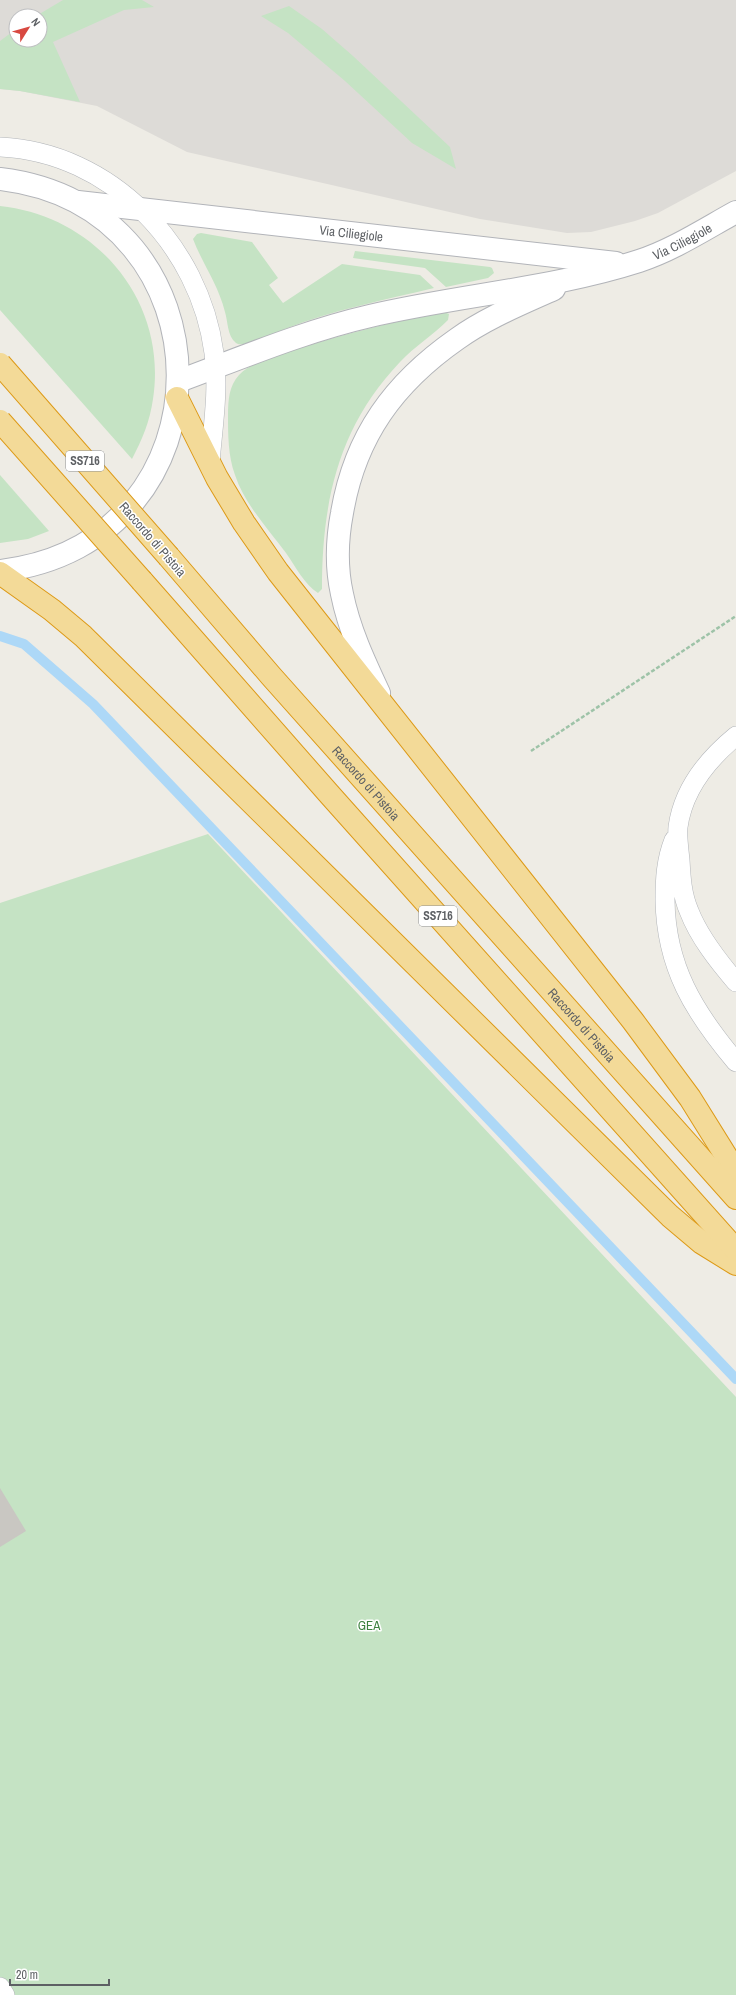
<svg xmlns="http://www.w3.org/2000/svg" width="736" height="1995" font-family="'Archivo Narrow',sans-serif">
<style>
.industrial{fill:#dddbd7;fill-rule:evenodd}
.green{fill:#c5e3c4}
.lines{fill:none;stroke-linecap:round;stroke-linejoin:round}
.stream{stroke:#add8f7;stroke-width:10}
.building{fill:#c9c7c2}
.lane-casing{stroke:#b2b5b9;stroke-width:20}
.secondary-casing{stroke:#b2b4b9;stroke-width:24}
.highway-casing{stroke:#dd9a17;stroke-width:24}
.path{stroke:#9ec3a8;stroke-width:2.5;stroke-dasharray:4 2;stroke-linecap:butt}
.lane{stroke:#fff;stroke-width:19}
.secondary{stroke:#fff;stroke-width:22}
.highway{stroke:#f3da98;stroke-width:22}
.highway-bridge-casing{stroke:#dd9a17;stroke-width:24;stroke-linecap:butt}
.highway-bridge{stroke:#f3da98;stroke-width:22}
.labels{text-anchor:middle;stroke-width:3;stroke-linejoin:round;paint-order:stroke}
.shield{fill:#fff;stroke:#8e9092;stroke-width:1}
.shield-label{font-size:12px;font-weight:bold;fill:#5d6064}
.street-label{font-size:13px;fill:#5d6064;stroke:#fff}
.park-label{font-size:13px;fill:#3e8240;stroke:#fff}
</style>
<rect width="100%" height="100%" fill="#eeece5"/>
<!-- industrial -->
<path class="industrial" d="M0,0h736v171l-78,42 -23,8 -44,11 -24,1 -87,-14 -293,-67 -90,-46 -77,-15 -20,-2zM16,16h24v24h-24z"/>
<!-- green -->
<path class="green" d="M63,0h79l12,7 -30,3 -71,32 27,60 -60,-11 -20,-2v-48l16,-12v11h24v-24h-4z
M289,6l33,23 31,27 97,91 6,22 -44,-26 -67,-62 -57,-48 -27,-17z
M0,206c96,10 168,95 153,193 -3,22 -11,41 -21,60l-132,-149z
M201,233l51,9 26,36 -9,7 14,18 59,-39 78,11 14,13c-50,12 -101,22 -149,41 -9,4 -42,20 -49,14 -9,-7 -8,-22 -11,-31 -7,-28 -22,-47 -32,-73l4,-5z
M355,251l135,16 2,1 2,5 -6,5 -42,9 -21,-19 -72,-10z
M444,312l5,2 -1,6c-15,15 -33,26 -48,42 -62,65 -78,140 -78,227l-4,4c-13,-8 -23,-27 -32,-40 -18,-24 -42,-50 -51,-78 -7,-19 -7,-41 -7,-60 0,-15 1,-29 11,-40 12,-13 33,-17 49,-23 51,-17 103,-30 156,-40z
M0,475l49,56 -21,8 -28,4z
M208,834l528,563v598h-736v-1092z"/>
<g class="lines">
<!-- stream -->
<path class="stream" d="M0,636l24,8 69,60 643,675"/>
</g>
<!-- building -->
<path class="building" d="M0,1488l26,43 -26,16z"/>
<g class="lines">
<!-- lane casing -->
<g class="lane-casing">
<path id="lane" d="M0,147c111,5 200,99 214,206 5,36 -1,73 -4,109
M736,736c-28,23 -53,54 -58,91 -1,10 1,23 2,33 1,18 2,35 9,51 10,26 29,50 47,71
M674,840c-8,20 -9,39 -9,60 1,67 29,112 71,162
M0,1987l5,8"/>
</g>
<!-- secondary casing -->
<g class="secondary-casing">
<g id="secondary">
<path d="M0,179c236,28 238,364 0,392"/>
<path id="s1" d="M78,202l538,61"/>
<path id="s2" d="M179,381c62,-23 126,-50 191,-65 89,-21 182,-27 269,-55 34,-11 66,-32 97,-49"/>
<path d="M379,693c-15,-32 -30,-64 -37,-99 -6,-27 -5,-55 0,-81 13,-77 52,-130 115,-174 29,-21 64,-35 97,-50"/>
</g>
</g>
<!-- highway casing -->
<g class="highway-casing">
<g id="highway">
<path d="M177,398l40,80 27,45 34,49 355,449 57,77 46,74"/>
<path id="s3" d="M169,557l102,119 465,522"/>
<path d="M0,573l52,37 31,26 587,580 32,27 34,21"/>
<path d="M142,581l188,214 406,455"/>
</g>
</g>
<!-- path -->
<path class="path" d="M531,751l205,-135"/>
<!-- lane -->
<use href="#lane" class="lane"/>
<!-- secondary -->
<use href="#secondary" class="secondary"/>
<!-- highway -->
<use href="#highway" class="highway"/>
<!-- highway-bridge casing -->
<g class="highway-bridge-casing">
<path id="highway-bridge" d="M0,364l169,193
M0,421l142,160"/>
</g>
<!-- highway-bridge -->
<use href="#highway-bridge" class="highway-bridge"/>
</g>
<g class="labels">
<!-- shield labels -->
<g class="shield">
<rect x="66" y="451" width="38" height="20" rx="3"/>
<rect x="419" y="906" width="38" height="20" rx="3"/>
</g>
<g class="shield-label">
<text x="85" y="465">SS716</text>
<text x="438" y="920">SS716</text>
</g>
<!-- street labels -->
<g class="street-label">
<text dy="5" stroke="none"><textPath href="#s1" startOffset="275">Via Ciliegiole</textPath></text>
<text dy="5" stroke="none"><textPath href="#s2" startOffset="524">Via Ciliegiole</textPath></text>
<text transform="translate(153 539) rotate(49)" y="5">Raccordo di Pistoia</text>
<text dy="5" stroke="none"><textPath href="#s3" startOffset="300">Raccordo di Pistoia</textPath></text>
<text dy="5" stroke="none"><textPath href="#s3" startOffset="624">Raccordo di Pistoia</textPath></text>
</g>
<!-- park labels -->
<g class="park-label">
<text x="369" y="1630">GEA</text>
</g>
</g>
<!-- north arrow -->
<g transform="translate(28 28) rotate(53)"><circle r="19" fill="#ffffff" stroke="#bebfc1"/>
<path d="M0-3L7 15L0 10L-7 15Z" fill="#d84941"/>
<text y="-6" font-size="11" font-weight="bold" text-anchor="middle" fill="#5d6064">N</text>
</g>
<!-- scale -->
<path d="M10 1979v6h99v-6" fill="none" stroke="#5d6064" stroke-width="2"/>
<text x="16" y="1979" font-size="12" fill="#5d6064" stroke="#ffffff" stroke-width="3" paint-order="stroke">20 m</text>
</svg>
